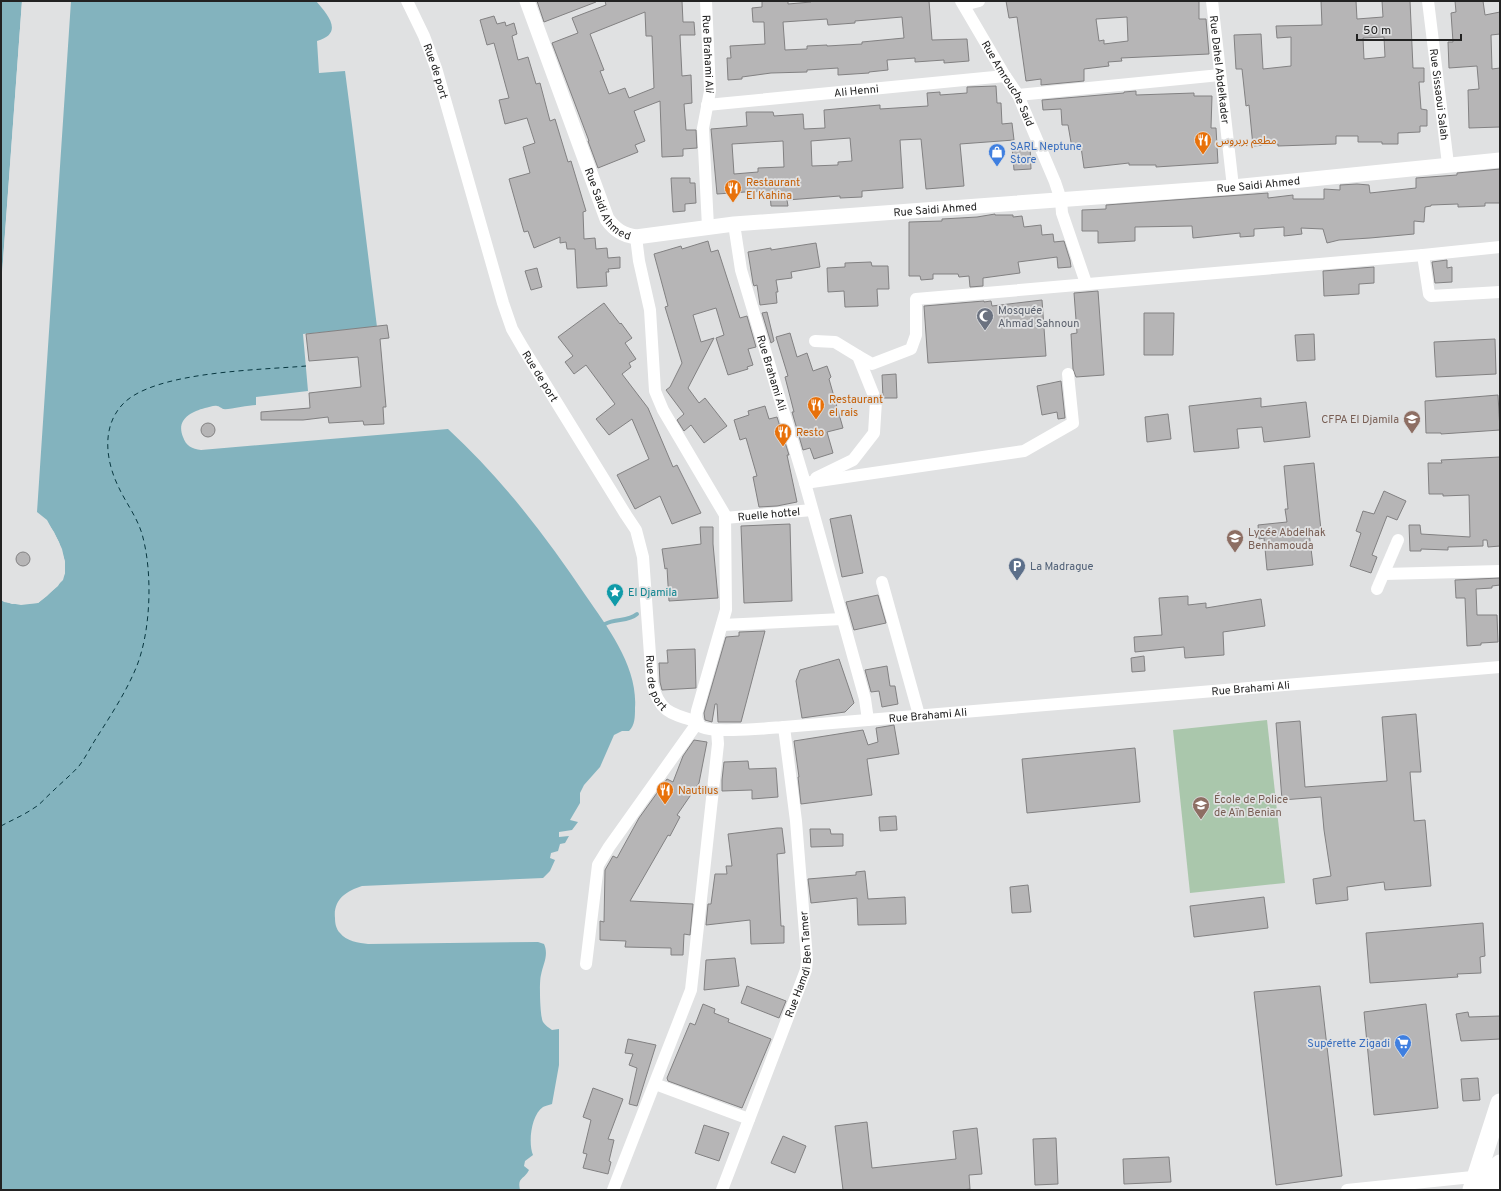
<svg xmlns="http://www.w3.org/2000/svg" width="1501" height="1191" font-family="Overpass,'Noto Sans Arabic',sans-serif">
<style>
.green{fill:#aac7ac}
.water{fill:#83b3be}
.pier{fill:#e0e1e2}
.lines{fill:none;stroke-linecap:round;stroke-linejoin:round}
.stream{stroke:#83b3be;stroke-width:4}
.ferry{stroke:#083740;stroke-width:1;stroke-dasharray:5 4;stroke-linecap:butt}
.building{fill:#b6b5b6;stroke:#828182;fill-rule:evenodd}
.minor{stroke:#fff;stroke-width:12}
.tertiary{stroke:#fff;stroke-width:15}
.primary{stroke:#fff;stroke-width:19}
.labels{text-anchor:middle;stroke-width:3.5;stroke-linejoin:round;paint-order:stroke}
.street-label{font-size:11px;fill:#222;stroke:#e0e1e2}
.food-label{font-size:11px;fill:#c56008;stroke:#e0e1e2;text-anchor:start}
.shop-label{font-size:11px;fill:#366cbe;stroke:#e0e1e2;text-anchor:start}
.worship-label{font-size:11px;fill:#5b616d;stroke:#e0e1e2;text-anchor:start}
.education-label{font-size:11px;fill:#785e54;stroke:#e0e1e2;text-anchor:start}
.service-label{font-size:11px;fill:#4e5e75;stroke:#e0e1e2;text-anchor:start}
.culture-label{font-size:11px;fill:#0d838f;stroke:#e0e1e2;text-anchor:start}
</style>
<rect width="100%" height="100%" fill="#e0e1e2"/>
<!-- green -->
<path class="green" d="M1267,720l18,163 -95,10 -17,-163z"/>
<!-- water -->
<path class="water" d="M1,1h21l-21,286z
M71,1h245c11,13 29,32 1,40l2,32 26,-2 7,54 25,202 -74,7 5,57 -52,6v8c-8,0 -27,5 -33,4 -2,-1 -4,-3 -6,-3 -3,-1 -9,2 -12,2 -15,4 -29,12 -22,29 3,9 9,12 18,13l247,-21c54,50 97,106 138,167 22,32 52,71 49,112 0,9 0,17 -6,23h-7l-8,4 -14,32 -16,18 -4,8v10l-10,17 8,2 -6,8 -13,2v5l10,-1 -4,7 -5,1 -2,7 -7,2 -1,5 5,2 -5,11 -7,7 -181,8c-16,5 -29,14 -27,32 0,5 1,11 5,15 6,8 19,10 28,11l170,-2 6,2c5,11 -1,20 -3,31 -2,6 -1,42 2,47 2,3 6,6 9,8l7,-1v36l-7,39c-3,1 -7,2 -9,3 -12,8 -15,36 -10,48l-8,6 -1,5 5,4c-5,10 -12,7 -9,20h-519v-590l11,4 26,-1 20,-17 7,-13v-11l-6,-20 -12,-22 -10,-8z"/>
<!-- pier -->
<path class="pier" d="M22,1h2l-1,6 -20,280 -2,2z
M45,519l9,13 8,17 3,13v11l-2,7 -16,16 -9,7 -17,2 -17,-3 -3,-2v-2l20,5 16,-2 9,-7 15,-15 2,-7v-10l-3,-12 -8,-17 -8,-12z"/>
<g class="lines">
<!-- stream -->
<path class="stream" d="M605,624c11,-6 23,-2 32,-10"/>
<!-- ferry -->
<path class="ferry" d="M1,826c11,-6 23,-11 33,-18 7,-4 12,-11 18,-16 9,-9 19,-17 27,-26 7,-9 12,-20 18,-29 14,-22 29,-45 39,-69 15,-36 17,-96 6,-134 -5,-17 -16,-31 -23,-46 -13,-26 -18,-60 3,-83 30,-34 140,-35 184,-39"/>
</g>
<!-- building -->
<path class="building" d="M537,1h59v1l-52,20z
M605,1h77l1,21h11l1,13h-15l2,41 9,-1 1,28 -8,1 2,26h10l1,18 -14,1v7l-21,1 -2,-56 -26,10 11,30 -10,4 3,7 -40,16 -10,-27h1l-37,-98 26,-10 -6,-15 34,-13zM645,12l1,24h6l2,52 -25,10 -4,-10 -16,6 -9,-23 4,-1 -14,-36z
M762,1h26v3l23,-2v-1h118l3,39 35,-1 2,22 -25,2v-3l-29,2v-4l-28,2 1,10 -19,2v1l-31,2v-7l-31,2v2l-36,1 -29,4v2l-14,1 -1,-22h4l-1,-12 35,-2 -1,-22h-11l-1,-14 10,-1zM902,17l2,21 -42,4v2l-35,2v-1l-20,1v3l-22,1 -2,-28 44,-3 1,6 27,-2v-2z
M1006,1h193v18h7l3,35 -88,4 1,3 -14,1 1,4 -25,3v12l-43,4v-6l-15,2 -9,-64 -8,1zM1127,17l1,24 -24,3v-4l-5,1 -3,-22z
M1321,1h35l1,18 26,-2 -1,-16h28l3,67h11v14h-5l2,27 6,1v16h-7v6l-22,1v11h-16v-2h-24v-6h-22v8l-58,2v-2l-25,2 -4,-41 -3,1 -4,-37h-6l-2,-34 27,-1 2,35 28,-3v-29l-14,1 -1,-12 46,-1zM1384,37l1,20 -21,2 -1,-21z
M1455,1h28l2,14 15,-3v22l-9,1 1,34 8,-1v59l-31,1 -1,-38 11,-1 -2,-23 -28,2 -1,-26h5l-2,-29 5,-1z
M494,16l3,8 8,-2 1,4 8,-3 3,11 -5,2 6,24 10,-3 8,27 4,-1 10,38 5,-2 13,43 3,-1 15,50 -3,1 1,27 11,-1 1,11 11,-1 1,10 12,-1v11l-12,1 1,3h-3l1,14 -30,2 -2,-39h-8l-1,-7 -6,1v-6l-26,11 -6,-17 -4,1 -15,-53 21,-6 -7,-26 12,-4 -8,-25 -22,6 -6,-24 10,-2 -15,-55 -7,2 -7,-25z
M996,86l1,17h4l1,21 10,-1 2,17 -54,4 4,42 -38,3 -5,-50 -21,1 3,48 -41,3v6l-22,1v-2l-53,4 1,6h-17l-1,-12 -11,1v-4l-42,3 -6,-65 36,-3 -1,-14h27l1,4 29,-2 1,15 21,-1 -1,-18 56,-5v4l48,-3 -1,-13 13,-1v3l27,-2v-6zM850,138l2,23 -14,1v3l-26,1 -1,-25zM783,141l1,26 -26,1v4l-24,2 -2,-30z
M1136,91v4l58,-2v3h18l-1,32h5l2,35 -62,4v-2h-27v-2l-45,5 -3,-21 -9,1 -4,-23h-6l-1,-16 -18,1 -1,-10 82,-7v-1z
M1030,145l1,24 -17,1 -2,-24z
M1500,169v34h-15v3l-27,1v-3l-27,1v1l-6,1 -1,15 -10,-1v13l-44,4 -31,2 -12,3 -4,-14 -22,-1 1,6 -18,2v-9l-30,2v7l-14,1v-4l-47,5 -1,-12 -57,1v14l-37,2v-12h-16v-21l24,-1v-4l162,-12v5l25,-3v4h31v-10l16,1v-5l17,-1 12,1 1,8 46,-5v-10l41,-3v-2z
M671,178h19v5h5l1,20 -11,1v7l-12,1z
M995,214v1h18v2l9,-1 2,11 17,-2 1,10 11,-1 1,8 10,-1 6,19 1,7 -13,1 -1,-11 -39,5 2,11 -37,5v8l-13,1 -1,-11 -10,1 -1,-3h-25v5l-12,1 -1,-4h-11v-54l33,-1v-2l35,-2z
M708,241l3,11 7,-2 22,68 7,-2 9,31 -8,2 5,16 -6,2 1,2 -20,6 -12,-37 8,-3 -8,-27 -23,7 8,27 13,-4 -26,50 11,15 6,-5 22,28 -23,17 -13,-18 -7,6 -7,-11 7,-6 -18,-24 4,-3 12,-24 -17,-56 3,-1 -14,-52 27,-8 1,3z
M816,243l4,24 -29,5 1,6 -16,2 2,12h-2l1,11 -17,2 -3,-20 -3,1 -1,-3 -5,-31 23,-4v2z
M1447,260v8l5,-1v15l-17,1 -3,-21z
M871,262l1,4h16l1,23h-12l1,17 -33,1 -1,-16 -16,1 -1,-24 18,-1v-4z
M1374,267v16l-15,1v10l-35,2 -1,-25z
M537,268l5,19 -11,3 -6,-19z
M1098,291l6,84 -28,2 -3,-8 -2,-35 6,-1 -3,-40z
M1042,300l4,56 -118,7 -4,-57 60,-5v1l7,-1 1,5z
M604,303l16,21 1,-1 11,15 -7,5 11,16 -7,4 2,4 -9,7 26,34 25,59 4,-2 24,48 -29,11 -12,-28 -25,13 -18,-34 32,-16 -17,-40 -23,16 -13,-16 19,-15 -29,-39 -12,9 -9,-12 8,-6 -15,-19z
M767,312l7,29 -3,2 -9,-30z
M1144,313h30l-1,42h-29z
M387,325l2,13 -9,1 6,68h-3l1,17 -20,1 -1,-4 -34,2 -1,-6 -25,3h-42v-8l49,-4 -1,-15 52,-6 -3,-30 -49,4 -3,-27z
M790,333l7,24 10,-4 6,18 14,-5 4,11 -2,2 14,49 -16,4 6,21 -19,6 -4,-11 -7,2 -11,-38h2l-9,-35 3,-1 -12,-39z
M1314,334l1,26 -18,1 -2,-26z
M1495,339l1,35 -60,3 -2,-35z
M896,374l1,24h-14l-1,-23z
M1061,381l4,37 -7,1 -1,-7 -15,3 -5,-29z
M1498,395l2,35 -59,4v-1h-15l-1,-32z
M1261,398v9l45,-5 4,35 -46,5 -2,-15 -25,2 2,19 -45,4 -5,-46z
M765,406l4,13 8,-2 12,38h-2l10,47 -20,4 -18,1 -6,-30 4,-1 -11,-38 -6,2 -6,-20 15,-5 -1,-4z
M1168,414l3,25 -24,3 -2,-25z
M201 430a7 7 0 1 1 14 0a7 7 0 1 1-14 0Z
M1500,457v89l-12,1 -1,-7h-4v6l-35,1v3l-27,-1v2h-11l-1,-26h11l1,9 49,3 -1,-42 -26,1v-2h-14l-1,-31h14l-1,-3z
M1314,463l7,67 -12,2 4,33 -46,5 -3,-32 -5,1 -1,-14 29,-3 -2,-13h3l-4,-43z
M1384,491l22,10 -9,19 -10,-4 -15,39 5,2 -6,16 -21,-7 11,-33 -5,-2 7,-20 11,3z
M851,515l12,58 -21,4 -12,-58z
M790,524l2,77 -48,2 -3,-77z
M700,527h13v17l5,54 -49,3 -2,-33 -2,1 -3,-20 39,-5z
M16 559a7 7 0 1 1 14 0a7 7 0 1 1-14 0Z
M1500,578v7l-8,1v2l-16,1 1,26h20l1,27 -17,1v2l-14,1 -2,-48h-9l-1,-18z
M878,595l8,28 -32,7 -8,-28z
M1188,596v9l18,-2v5l55,-9 4,27 -42,6 1,23 -39,3 -1,-11 -49,5 -1,-15 28,-2 -3,-37z
M765,631l-24,91h-23l-1,-18h-2l-3,18 -7,-2 -1,-7 22,-76 13,-1v-4z
M695,649l1,39 -34,2 -2,-8 -1,-19h9l-1,-13z
M1144,656l1,15 -13,1 -1,-14z
M839,659l15,44 -9,9 -43,6 -6,-37 4,-11z
M887,666l3,20h5l3,18 -16,3 -3,-16 -8,1 -6,-22z
M1416,714l5,58h-11l4,49 11,-1 6,66 -46,4 -1,-8 -37,5 1,13 -32,4 -3,-25 18,-3 -7,-46 -3,-33 -39,3 -6,-77 24,-2 5,66 82,-6 -5,-64z
M894,725l5,29 -32,5 5,36 -71,9 -3,-27h1l-5,-36 69,-11 5,15 10,-3 -2,-14z
M694,740l13,2 -8,41 -22,32 3,2 -10,19 -2,-1 -38,66 63,3 -3,31 -6,-1 -1,21h-12v-7l-46,-1 1,-6 -26,-1v-19l4,1 1,-52 8,-14 4,2 22,-40 28,-39 6,3 10,-26z
M1135,748l5,54 -113,11 -5,-54z
M748,761l1,8 27,-1 2,29 -26,2v-9l-30,1v-11l2,-18z
M896,816l1,14 -17,1 -1,-14z
M777,828h5l3,25 -8,1 4,72h3v17l-33,1 -1,-24 -44,5 2,-21h3l4,-30h12l-1,-8h6l-4,-32z
M810,829h20l1,5h12v12l-32,1z
M865,871l3,28 37,-2 1,27 -48,1 -1,-27 -46,5 -3,-24 48,-4v-3z
M1028,885l3,27 -19,1 -2,-26z
M1264,897l4,31 -74,9 -4,-31z
M1483,923l2,33 -5,1 1,16 -24,1 1,3 -88,6 -4,-50z
M735,958l4,28 -35,4 2,-30z
M747,986l39,15 -7,17 -38,-15z
M1320,986l22,190 -66,9 -22,-193z
M703,1004l12,5 -1,4 15,6 -1,3 43,17 -29,69 -74,-27 -1,-3 23,-55 5,2z
M1426,1004l12,104 -64,7 -10,-103z
M1468,1012l1,5 31,-1v23l-39,2 -5,-27z
M628,1039l28,6 -19,61 -8,-2 8,-36 -8,-3 4,-11 -8,-1z
M1478,1078l2,22 -17,1 -2,-22z
M593,1088l30,11 -15,40 6,1 -5,21 2,1 -3,12 -25,-6 4,-14 -4,-1 8,-33 -8,-3z
M867,1122l5,46 84,-9 -3,-28 24,-3 5,46 -13,1 1,14 -8,1h-119l-8,-64z
M704,1125l25,8 -10,28 -24,-8z
M783,1136l23,10 -11,27 -24,-10z
M1056,1138l2,46 -23,1 -2,-46z
M1169,1157l2,25 -47,2 -1,-25z"/>
<g class="lines">
<!-- minor -->
<g class="minor">
<path id="s1" d="M407,1l17,35 12,32 67,235 9,26 11,19 103,167 10,15 7,27 9,126c7,29 19,31 46,39l-89,125 -11,18 -12,99"/>
<path id="s2" d="M706,1l4,90 -7,37 5,99"/>
<path id="s3" d="M961,1l44,75 13,19 37,87 6,18 1,13 24,70"/>
<path id="s4" d="M1212,1l21,186"/>
<path id="s5" d="M1428,1l20,163"/>
<path d="M964,5l15,-4"/>
<path d="M1018,95l202,-20"/>
<path id="s6" d="M707,105l298,-29"/>
<path id="s7" d="M734,224l7,46 64,213 60,216 3,21"/>
<path id="s8" d="M636,237l3,24 11,49 5,81 8,19 62,105 1,95 -29,101c-1,5 -1,11 3,15 10,8 69,2 84,1l716,-60"/>
<path d="M1423,255l6,39 2,2 69,-4"/>
<path d="M815,341l20,1 23,14 18,45 -2,32 -21,27 -37,18"/>
<path d="M858,356l14,8 39,-15 5,-14v-36l507,-44 77,-8"/>
<path d="M805,483l219,-32 49,-28 -5,-49"/>
<path id="s9" d="M725,518l87,-8"/>
<path d="M1384,574l116,-3"/>
<path d="M882,582l37,133"/>
<path d="M1377,589l21,-49"/>
<path d="M722,625l120,-6"/>
<path d="M655,1084l94,35"/>
<path d="M613,1190l78,-200 27,-246 -1,-14"/>
<path id="s10" d="M722,1190l84,-220 1,-11 -11,-138 -12,-94"/>
<path d="M1347,1190l135,-14"/>
</g>
<!-- tertiary -->
<path class="tertiary" id="s11" d="M527,1l80,218c8,11 16,16 29,18l98,-13 499,-37 267,-27"/>
<!-- primary -->
<path class="primary" d="M1472,1190l28,-87
M1491,1190l9,-26"/>
</g>
<!-- icons -->
<defs>
<g id="restaurant-pin" transform="scale(0.9)"><path d="M0 17L-7.5 6A9.5 9.5 0 1 1 7.5 6Z" fill="#e8710a" stroke="#e0e1e2"/><path d="M-5-6h1v4h1v-4h1v4h1v-4h1v5L-1.5 .5V6h-2V.5L-5-1ZM5-6V6H3V1.5H1.5Q1.5-4 5-6Z" fill="#fff"/></g>
<g id="shop-pin" transform="scale(0.9)"><path d="M0 17L-7.5 6A9.5 9.5 0 1 1 7.5 6Z" fill="#3f7fe0" stroke="#e0e1e2"/><path d="M-5-2.5h2.3a2.7 3.5 0 0 1 5.4 0H5L5.5 6h-11ZM-1.5-2.5h3a1.5 2.3 0 0 0-3 0Z" fill="#fff"/></g>
<g id="mosque-pin" transform="scale(0.9)"><path d="M0 17L-7.5 6A9.5 9.5 0 1 1 7.5 6Z" fill="#6b7280" stroke="#e0e1e2"/><path d="M3.5-4.9A6 6 0 1 0 3.5 4.9A5 5 0 1 1 3.5-4.9Z" fill="#fff"/></g>
<g id="university-pin" transform="scale(0.9)"><path d="M0 17L-7.5 6A9.5 9.5 0 1 1 7.5 6Z" fill="#8d6e63" stroke="#e0e1e2"/><path d="M0-5L7-2L0 1L-7-2ZM-4 1L0 2.5L4 1V4Q0 6-4 4Z" fill="#fff"/></g>
<g id="school-pin" transform="scale(0.9)"><path d="M0 17L-7.5 6A9.5 9.5 0 1 1 7.5 6Z" fill="#8d6e63" stroke="#e0e1e2"/><path d="M0-5L7-2L0 1L-7-2ZM-4 1L0 2.5L4 1V4Q0 6-4 4Z" fill="#fff"/></g>
<g id="parking-pin" transform="scale(0.9)"><path d="M0 17L-7.5 6A9.5 9.5 0 1 1 7.5 6Z" fill="#5c6f8a" stroke="#e0e1e2"/><path d="M-3.5-5.5H1a3.5 3.5 0 0 1 0 7H-1V5.5H-3.5ZM-1-3.4V-.6H.8a1.4 1.4 0 0 0 0-2.8Z" fill="#fff"/></g>
<g id="sight-pin" transform="scale(0.9)"><path d="M0 17L-7.5 6A9.5 9.5 0 1 1 7.5 6Z" fill="#0f9aa8" stroke="#e0e1e2"/><path d="M0-6L1.8-2.2L6-1.7L2.9 1.2L3.7 5.4L0 3.3L-3.7 5.4L-2.9 1.2L-6-1.7L-1.8-2.2Z" fill="#fff"/></g>
<g id="supermarket-pin" transform="scale(0.9)"><path d="M0 17L-7.5 6A9.5 9.5 0 1 1 7.5 6Z" fill="#3f7fe0" stroke="#e0e1e2"/><path d="M-6-5.5h2.5l.6 2H6L4.5 2H-2.5L-4.4-4H-6ZM-1.5 3.2a1.3 1.3 0 1 0 .1 0ZM3 3.2a1.3 1.3 0 1 0 .1 0Z" fill="#fff"/></g>
</defs>
<g fill-rule="evenodd">
<use href="#restaurant-pin" x="1203" y="140"/>
<use href="#shop-pin" x="997" y="152"/>
<use href="#restaurant-pin" x="733" y="188"/>
<use href="#mosque-pin" x="985" y="316"/>
<use href="#restaurant-pin" x="816" y="405"/>
<use href="#university-pin" x="1412" y="419"/>
<use href="#restaurant-pin" x="783" y="432"/>
<use href="#school-pin" x="1235" y="538"/>
<use href="#parking-pin" x="1017" y="566"/>
<use href="#sight-pin" x="615" y="592"/>
<use href="#restaurant-pin" x="665" y="790"/>
<use href="#university-pin" x="1201" y="805"/>
<use href="#supermarket-pin" x="1403" y="1043"/>
</g>
<g class="labels">
<!-- street labels -->
<g class="street-label">
<text dy="4" stroke="none"><textPath href="#s2" startOffset="53">Rue Brahami Ali</textPath></text>
<text dy="4" stroke="none"><textPath href="#s4" startOffset="69">Rue Dahel Abdelkader</textPath></text>
<text dy="4" stroke="none"><textPath href="#s1" startOffset="76">Rue de port</textPath></text>
<text dy="4" stroke="none"><textPath href="#s3" startOffset="95">Rue Amrouche Said</textPath></text>
<text dy="4" stroke="none"><textPath href="#s6" startOffset="150">Ali Henni</textPath></text>
<text dy="4" stroke="none"><textPath href="#s5" startOffset="94">Rue Sissaoui Salah</textPath></text>
<text dy="4" stroke="none"><textPath href="#s11" startOffset="892">Rue Saidi Ahmed</textPath></text>
<text dy="4" stroke="none"><textPath href="#s11" startOffset="220">Rue Saidi Ahmed</textPath></text>
<text dy="4" stroke="none"><textPath href="#s11" startOffset="568">Rue Saidi Ahmed</textPath></text>
<text dy="4" stroke="none"><textPath href="#s7" startOffset="154">Rue Brahami Ali</textPath></text>
<text dy="4" stroke="none"><textPath href="#s1" startOffset="400">Rue de port</textPath></text>
<text dy="4" stroke="none"><textPath href="#s9" startOffset="44">Ruelle hottel</textPath></text>
<text dy="4" stroke="none"><textPath href="#s1" startOffset="736">Rue de port</textPath></text>
<text dy="4" stroke="none"><textPath href="#s8" startOffset="1067">Rue Brahami Ali</textPath></text>
<text dy="4" stroke="none"><textPath href="#s8" startOffset="743">Rue Brahami Ali</textPath></text>
<text dy="4" stroke="none"><textPath href="#s10" startOffset="240">Rue Hamdi Ben Tamer</textPath></text>
</g>
<!-- food labels -->
<g class="food-label">
<text x="1216" y="144">مطعم بربروس</text>
<text x="746" y="186">Restaurant<tspan x="746" dy="13">El Kahina</tspan></text>
<text x="829" y="403">Restaurant<tspan x="829" dy="13">el rais</tspan></text>
<text x="796" y="436">Resto</text>
<text x="678" y="794">Nautilus</text>
</g>
<!-- shop labels -->
<g class="shop-label">
<text x="1010" y="150">SARL Neptune<tspan x="1010" dy="13">Store</tspan></text>
<text x="1390" y="1047" text-anchor="end">Supérette Zigadi</text>
</g>
<!-- worship labels -->
<g class="worship-label">
<text x="998" y="314">Mosquée<tspan x="998" dy="13">Ahmad Sahnoun</tspan></text>
</g>
<!-- education labels -->
<g class="education-label">
<text x="1399" y="423" text-anchor="end">CFPA El Djamila</text>
<text x="1248" y="536">Lycée Abdelhak<tspan x="1248" dy="13">Benhamouda</tspan></text>
<text x="1214" y="803">École de Police<tspan x="1214" dy="13">de Aïn Benian</tspan></text>
</g>
<!-- service labels -->
<g class="service-label">
<text x="1030" y="570">La Madrague</text>
</g>
<!-- culture labels -->
<g class="culture-label">
<text x="628" y="596">El Djamila</text>
</g>
</g>
<!-- border -->
<rect width="1501" height="1191" fill="none" stroke="#222222" stroke-width="4"/>
<!-- scale -->
<path d="M1357 34v6h104v-6" fill="none" stroke="#222222" stroke-width="2"/>
<text x="1363" y="34" font-size="12" fill="#222222" stroke="#e0e1e2" stroke-width="3" paint-order="stroke">50 m</text>
</svg>
